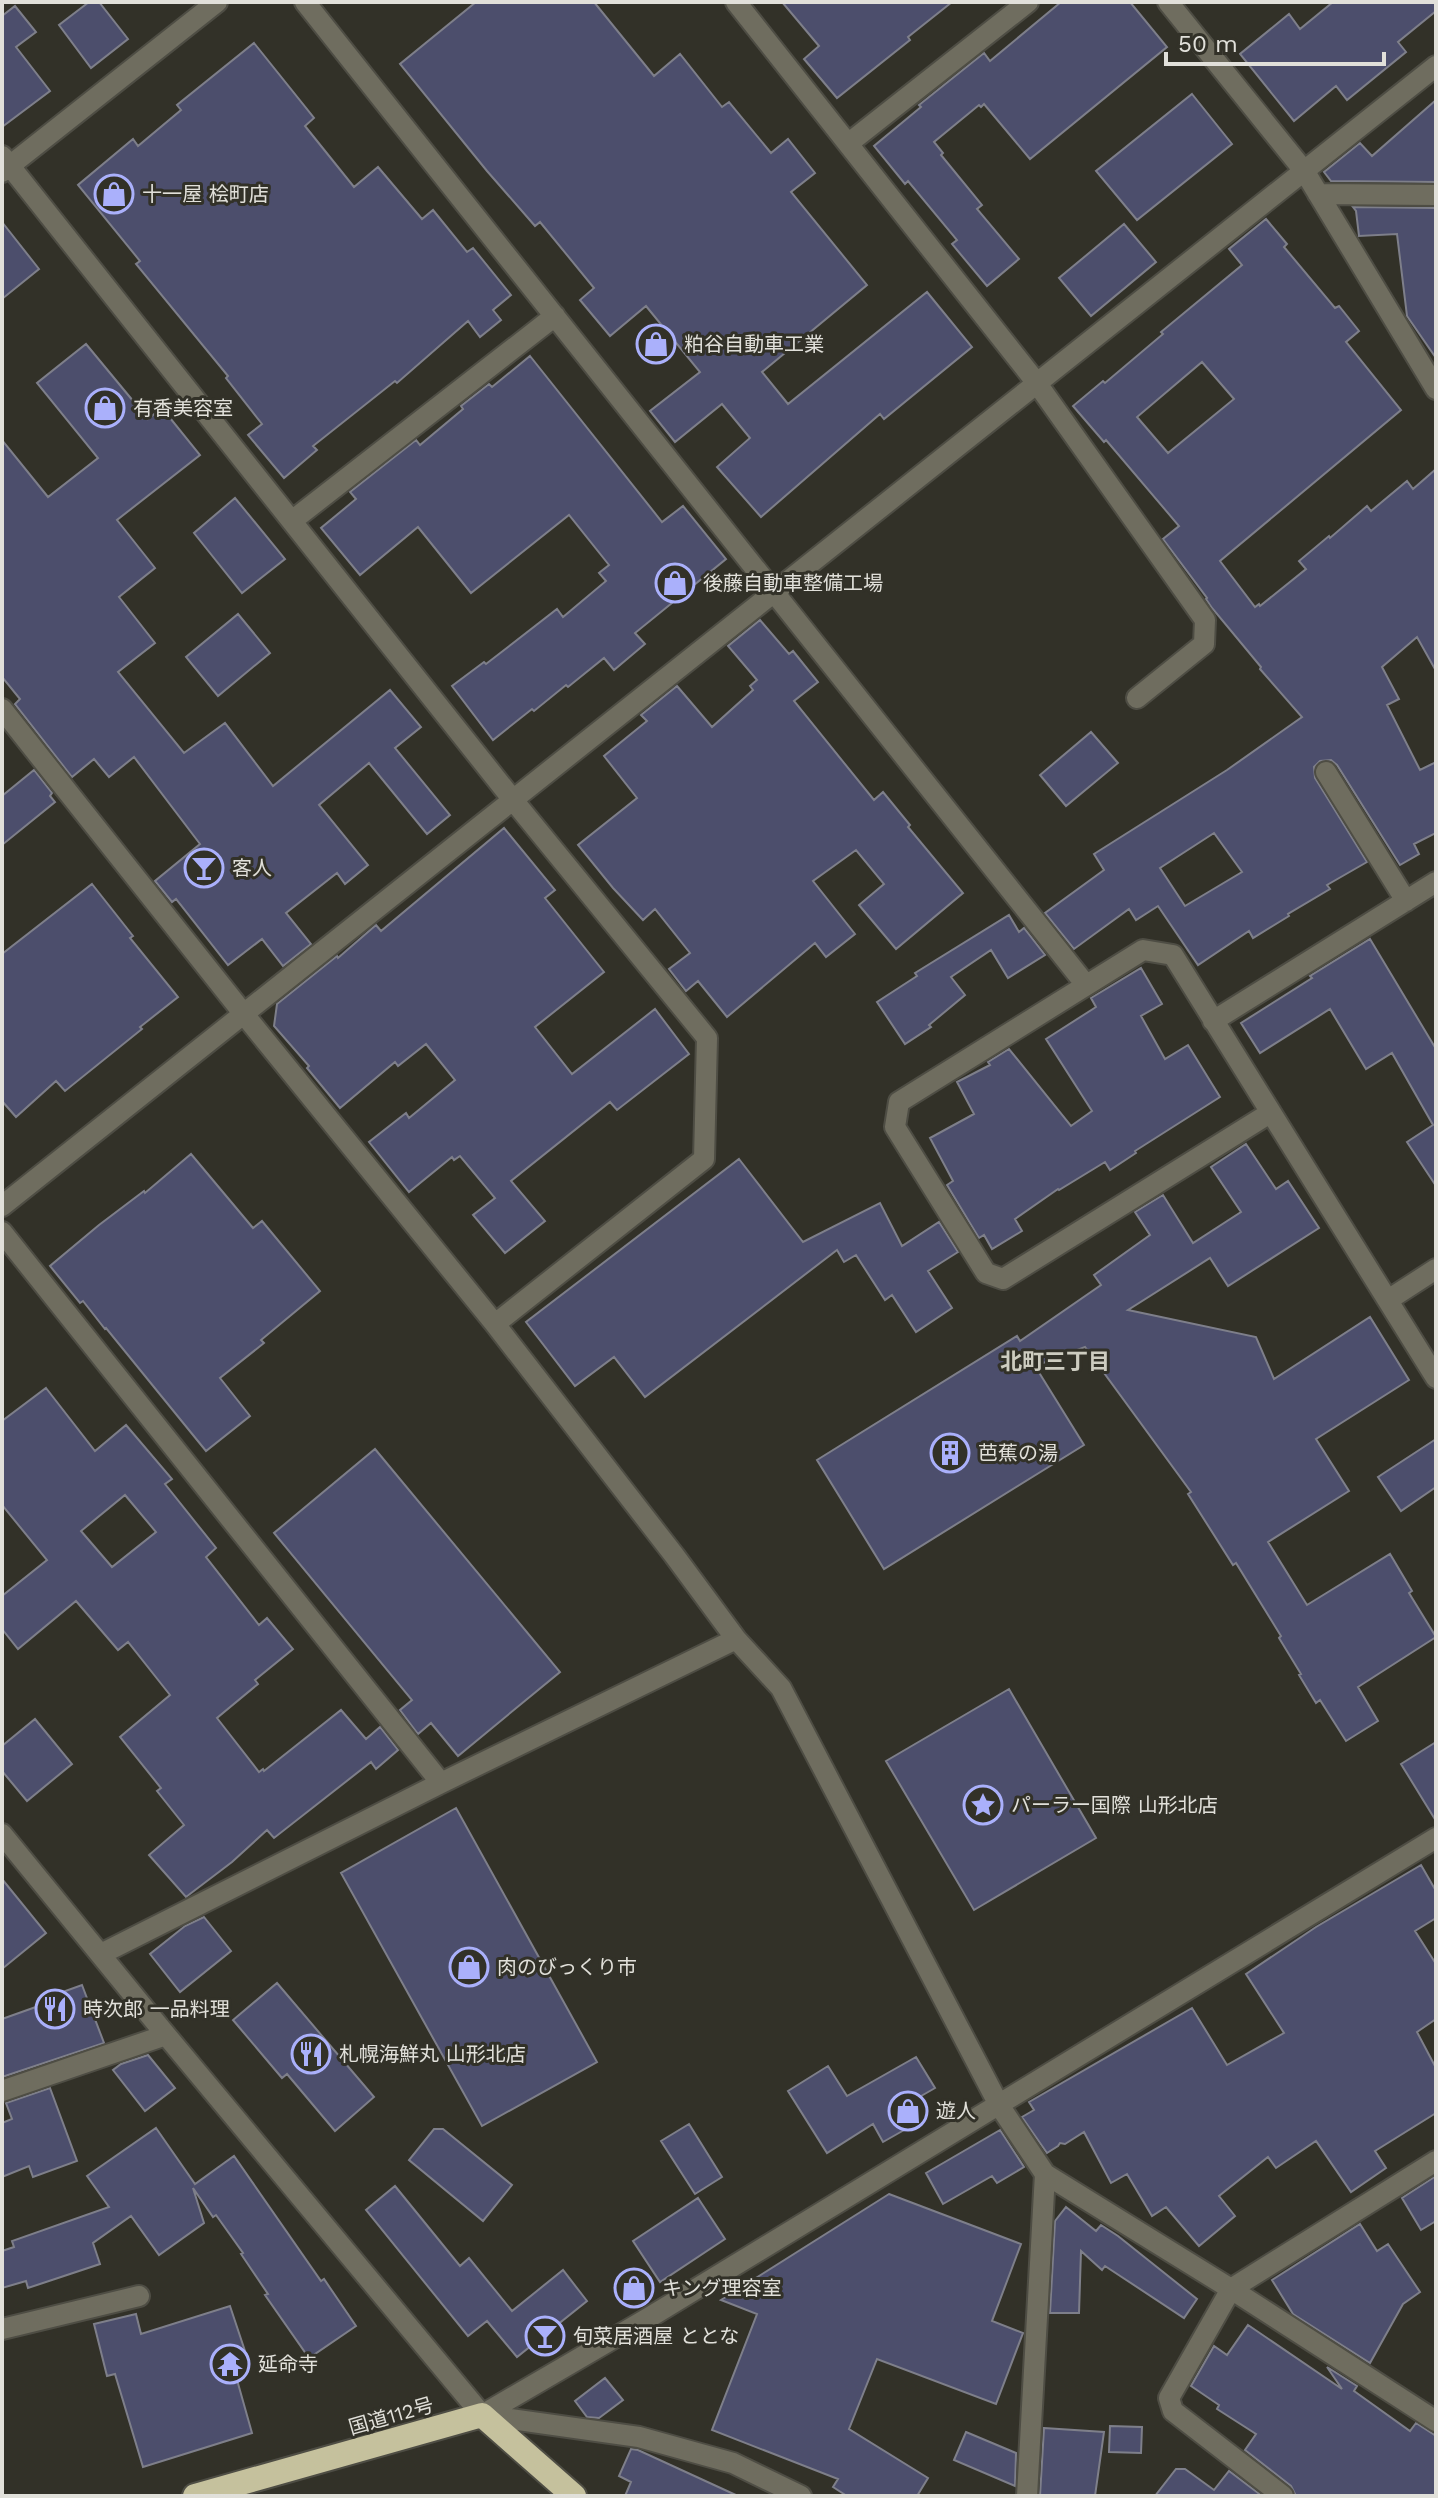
<svg xmlns="http://www.w3.org/2000/svg" width="1438" height="2498" font-family="'Work Sans','Noto Sans JP',sans-serif">
<style>
.building{fill:#4c4e6c;stroke:#7e7f8a;stroke-width:2;fill-rule:evenodd}
.lines{fill:none;stroke-linecap:round;stroke-linejoin:round}
.minor-casing{stroke:#4e4d44;stroke-width:24}
.highway-casing{stroke:#4e4d44;stroke-width:28}
.minor{stroke:#6f6d5f;stroke-width:20}
.highway{stroke:#c5c19d;stroke-width:24}
.labels{text-anchor:middle;stroke-width:6;stroke-linejoin:round;paint-order:stroke}
.poi-label{font-size:20px;fill:#e1e0da;stroke:#323128;text-anchor:start}
.street-label{font-size:20px;fill:#e1e0da;stroke:#323128}
.neighbourhood-label{font-size:22px;font-weight:bold;fill:#cdccc0;stroke:#323128}
</style>
<rect width="100%" height="100%" fill="#323128"/>
<!-- building -->
<path class="building" d="M89,2h10l29,37 -37,29 -32,-43z
M476,2h118l60,74 26,-22 42,53 7,-5 42,51 17,-14 27,34 -24,19 76,93 -105,87 26,32 139,-112 45,55 -88,72 -4,-5 -119,103 -44,-50 33,-29 -28,-34 -47,38 -25,-31 50,-39 -54,-66 -36,30 -30,-36 14,-12 -54,-66 -5,4 -48,-55 -87,-107z
M782,2h170l-44,35 2,3 -73,58 -33,-39 15,-13z
M1061,2h69l37,45 -137,112 -46,-55 -3,3 -2,-2 -45,37 9,11 -2,2 41,50 -5,4 42,50 -32,27 -35,-42 5,-4 -49,-59 -3,3 -31,-38 47,-39 -2,-2 65,-52 6,8z
M1333,2h103v9l-38,31 8,10 -59,48 -11,-14 -42,35 -54,-67 49,-40 11,15z
M15,6l21,26 -20,15 34,44 -48,36v-111z
M254,43l60,75 -9,8 49,61 24,-20 44,52 11,-9 34,42 6,-4 38,47 -18,15 8,10 -21,17 -12,-16 -71,62 -2,-2 -82,65 4,4 -33,28 -36,-43 14,-11 -36,-46 2,-2 -92,-112 4,-3 -62,-76 55,-46 5,7 43,-36 -4,-5z
M1192,94l40,50 -95,76 -41,-49z
M1436,100v82l-105,-1 -7,-9 36,-29 12,13z
M1353,207l83,1v150l-29,-42 -10,-82 -38,2 -3,-25z
M1266,219l21,25 -3,3 51,61 4,-2 20,25 -13,11 55,68 -181,151 35,46 4,-3 1,2 46,-37 -7,-8 30,-25 1,2 37,-32 4,5 36,-30 6,8 23,-20v202l-19,-34 -35,30 17,32 -12,6 33,65 16,-8v71l-22,11 5,10 -19,11 -63,-100 -6,-5 -11,1 -6,6 1,11 52,84 -40,23 3,4 -42,25 1,2 -36,22 -4,-7 -51,34 -40,-59 -22,14 -7,-11 -55,40 -29,-36 59,-43 -10,-16 133,-84 75,-53 -42,-48 1,-2 -49,-59 -6,-9 1,-1 -44,-59 16,-13 -73,-86 -2,2 -31,-36 30,-25 2,2 58,-49 -2,-2 81,-67 -13,-16zM1202,362l32,37 -66,54 -31,-36zM1214,833l28,39 -57,34 -25,-38z
M2,222l37,47 -37,30z
M1124,224l32,38 -65,54 -32,-38z
M86,344l62,75 14,-11 38,47 -83,65 38,48 -36,29 36,46 -37,29 66,81 41,-30 48,63 117,-96 31,37 -26,21 55,67 -23,19 -58,-71 -50,42 49,60 -23,19 -8,-11 -51,40 25,31 -28,22 -21,-27 -34,26 -52,-66 -4,3 -17,-21 45,-37 -66,-87 -25,20 -15,-18 -22,18 -57,-73 5,-5 -18,-22v-237l46,57 50,-39 -61,-75z
M530,356l132,166 21,-16 43,53 -91,74 10,11 -31,26 -10,-12 -36,29 -2,-2 -32,26 -2,-2 -39,31 -41,-54 32,-24 2,2 71,-55 6,8 43,-36 -7,-8 10,-8 -40,-50 -98,78 -53,-66 -58,48 -39,-47 35,-29 -6,-7 66,-52 4,5 43,-36 -2,-3 28,-22 3,3z
M235,498l50,61 -43,34 -48,-60z
M238,614l32,39 -52,43 -32,-39z
M760,620l29,34 4,-3 25,31 -24,19 80,99 9,-8 27,33 -2,2 55,66 -67,56 -37,-44 25,-21 -28,-34 -43,31 42,53 -29,23 -11,-14 -88,74 -29,-36 -12,10 -17,-22 21,-16 -35,-44 -12,11 -30,-32 -35,-43 59,-47 -33,-42 43,-35 -6,-6 36,-29 35,41 41,-37 -3,-4 7,-6 -29,-34z
M1091,732l27,31 -52,43 -26,-31z
M34,770l18,23 -2,3 5,6 -53,43v-49z
M504,828l51,62 -10,8 59,74 -69,55 37,47 83,-65 34,45 -72,56 -7,-8 -99,79 34,40 -40,32 -32,-38 22,-17 -35,-42 -6,4 -2,-3 -43,35 -40,-50 37,-29 3,5 46,-38 -29,-36 -28,22 -3,-4 -55,46 -33,-40 2,-2 -35,-40 3,-22 60,-48 1,2 38,-33 5,6z
M92,884l41,52 -3,2 48,59 -38,30 2,2 -77,62 -9,-10 -40,36 -14,-16v-147z
M1009,915l10,17 5,-4 21,27 -37,23 -17,-28 -40,27 14,18 -36,30 2,2 -26,17 -28,-42 40,-26 -2,-3z
M1370,939l66,110v137l-29,-44 26,-17 -41,-72 -26,16 -36,-60 -70,44 -19,-30 71,-45 -2,-2z
M1141,968l21,36 -21,12 24,43 23,-14 32,52 -85,54 1,2 -26,17 -5,-8 -46,28 -1,-1 -43,30 7,12 -30,18 -8,-14 -5,3 -32,-53 6,-4 -23,-43 44,-24 -17,-32 33,-17 -2,-3 21,-13 62,77 21,-15 -46,-72 50,-32 -5,-9z
M1246,1144l30,45 12,-8 31,47 -91,58 -18,-28 -82,52 128,27 18,42 96,-62 39,63 -93,59 33,52 -81,51 39,63 83,-51 22,37 -3,2 27,44 -78,50 20,34 -32,20 -26,-41 -4,3 -17,-28 2,-1 -22,-36 2,-2 -45,-73 -3,2 -45,-71 3,-2 -106,-145 -50,19 49,79 -200,124 -67,-109 200,-124 3,5 81,-56 -7,-10 56,-40 -15,-23 28,-17 30,48 48,-31 -30,-45z
M191,1154l62,74 9,-7 58,70 -59,49 3,3 -44,35 30,38 -44,35 -100,-123 -1,1 -22,-28 -3,2 -30,-37 49,-41 45,-34 1,2z
M739,1159l64,83 77,-39 22,43 37,-24 19,30 -30,19 24,37 -36,24 -24,-37 -7,5 -29,-45 -12,7 -7,-12 -192,147 -31,-40 -39,29 -49,-64z
M46,1388l49,63 31,-26 46,54 -7,5 51,64 -10,9 53,68 8,-7 26,31 -38,31 3,4 -41,34 42,54 4,-3 1,2 77,-61 25,29 14,-12 18,23 -22,19 -5,-7 -97,76 -7,-8 -35,32 -46,35 -37,-42 35,-30 -27,-34 4,-3 -41,-51 50,-42 -42,-53 -10,8 -42,-49 -58,48 -16,-20v-33l45,-36 -45,-55v-84zM125,1495l31,37 -44,35 -31,-36z
M1436,1439v48l-35,24 -23,-34z
M375,1449l185,223 -102,84 -27,-33 -13,11 -18,-24 12,-10 -138,-167z
M1009,1689l87,149 -122,72 -88,-149z
M35,1719l37,45 -45,37 -25,-30v-25z
M1436,1742v79l-35,-57z
M456,1808l141,254 -115,64 -141,-253z
M1421,1865l15,26v27l-21,13 21,33v55l-19,13 19,36v45l-61,38 11,17 -35,24 -35,-51 -40,27 -8,-11 -49,39 16,20 -36,30 -33,-39 -14,9 -25,-42 -16,9 -27,-51 -19,12 -5,-1 -2,3 -11,7 -25,-36 12,-7 -5,-8 163,-94 35,57 57,-32 -38,-59 70,-47z
M2,1879l44,54 -44,36z
M204,1917l27,34 -51,41 -30,-38 35,-28z
M277,1983l97,114 -39,34 -48,-57 -5,4 -49,-58z
M82,1985l22,58 -102,34v-58l45,-16 -1,-5z
M148,2055l27,33 -30,23 -32,-41 8,-6z
M916,2057l19,31 -26,15 11,18 -37,21 -10,-18 -46,29 -39,-62 40,-25 19,30z
M50,2088l27,73 -44,16 -4,-11 -27,11v-54l10,-4 -6,-16z
M689,2124l33,53 -27,17 -34,-53z
M156,2128l39,56 39,-28 87,125 3,-2 32,47 -47,32 -44,-63 3,-1 -27,-40 2,-1 -27,-38 -3,2 -20,-29 11,35 -45,32 -28,-39 -38,27 7,21 -72,24 -2,-7 -24,7v-37l12,-4 -2,-6 97,-34 -22,-31z
M434,2129h9l69,56 -29,36 -74,-61z
M1000,2130l24,37 -27,16 -5,-7 -49,28 -17,-31z
M1436,2176v45l-15,9 -19,-32z
M395,2186l65,80 9,-8 43,53 51,-41 24,31 -70,56 -30,-36 -19,15 -102,-126z
M889,2194l132,50 -29,77 31,12 -27,71 -119,-45 -28,70 79,49 -11,18h-70l-14,-9 5,-8 -126,-49 45,-116 -36,-14z
M698,2198l27,41 -65,43 -27,-41z
M1066,2207l30,24 5,-6 17,11 79,63 -13,19 -79,-52 -3,4 -21,-19 -2,62h-29l5,-92z
M1360,2224l17,27 11,-7 32,48 -17,12 -33,59 -77,-49 -21,-34z
M230,2306l15,45 -15,4 22,78 -109,34 -28,-93 -8,2 -13,-52 42,-10 5,20z
M1248,2325l94,64 -15,-22 30,19 -3,5 56,40 6,-8 20,13v60h-140l-5,-10 -46,-36 11,-16 -39,-25 2,-4 -28,-19 23,-40 13,9z
M605,2378l18,22 -24,18 -12,-1 -12,-16z
M1110,2426l32,1 -1,26 -32,-1z
M1044,2428l60,4 -9,64h-55z
M966,2432l50,21 -1,33 -61,-26z
M631,2449l7,1 100,46h-113l6,-14 -12,-6z
M1176,2469h9l29,21 15,-19 33,25h-107z"/>
<g class="lines">
<!-- minor casing -->
<g class="minor-casing">
<path id="minor" d="M305,2l781,983
M736,2l300,380 169,238 -1,24 -67,54
M1168,2l137,170 131,217
M849,143l179,-141
M2,156l511,644 194,238 -3,121 -209,165
M2,172l215,-170
M1318,194l118,1
M293,520l262,-204
M2,709l241,304 252,311 179,231 62,84 45,49 218,417 46,69 186,115 205,132
M1326,772l80,129
M1213,1021l223,-139
M1270,1113l-267,166 -17,-6 -91,-146 4,-25 244,-152 30,5 263,423
M2,1206l1434,-1140
M2,1232l439,551
M1388,1300l48,-31
M2,1834l164,201 316,380 157,22 94,26 68,33
M101,1954l340,-171 295,-144
M2,2091l164,-56
M2,2329l137,-33
M482,2415l163,-95 791,-482
M1027,2496l18,-322
M1283,2496l-110,-85 -4,-13 62,-109 205,-128"/>
</g>
<!-- highway casing -->
<g class="highway-casing">
<path id="highway" d="M195,2496l287,-81 92,81"/>
</g>
<!-- minor -->
<use href="#minor" class="minor"/>
<!-- highway -->
<use href="#highway" class="highway"/>
</g>
<!-- icons -->
<defs>
<g id="shop-ring" transform="scale(2)"><circle r="9.5" fill="#323128" stroke="#aab0fb" stroke-width="1.5"/><path d="M-5-2.5h2.3a2.7 3.5 0 0 1 5.4 0H5L5.5 6h-11ZM-1.5-2.5h3a1.5 2.3 0 0 0-3 0Z" fill="#aab0fb"/></g>
<g id="bar-ring" transform="scale(2)"><circle r="9.5" fill="#323128" stroke="#aab0fb" stroke-width="1.5"/><path d="M-6-5H6L.8 .8V4.5H3.5V6h-7V4.5H-.8V.8Z" fill="#aab0fb"/></g>
<g id="building-ring" transform="scale(2)"><circle r="9.5" fill="#323128" stroke="#aab0fb" stroke-width="1.5"/><path d="M-4-6H4V6H1V3H-1V6H-4ZM-2.5-4.3h1.7v1.8h-1.7ZM.8-4.3h1.7v1.8H.8ZM-2.5-1h1.7V.8h-1.7ZM.8-1h1.7V.8H.8Z" fill="#aab0fb"/></g>
<g id="sight-ring" transform="scale(2)"><circle r="9.5" fill="#323128" stroke="#aab0fb" stroke-width="1.5"/><path d="M0-6L1.8-2.2L6-1.7L2.9 1.2L3.7 5.4L0 3.3L-3.7 5.4L-2.9 1.2L-6-1.7L-1.8-2.2Z" fill="#aab0fb"/></g>
<g id="restaurant-ring" transform="scale(2)"><circle r="9.5" fill="#323128" stroke="#aab0fb" stroke-width="1.5"/><path d="M-5-6h1v4h1v-4h1v4h1v-4h1v5L-1.5 .5V6h-2V.5L-5-1ZM5-6V6H3V1.5H1.5Q1.5-4 5-6Z" fill="#aab0fb"/></g>
<g id="temple-ring" transform="scale(2)"><circle r="9.5" fill="#323128" stroke="#aab0fb" stroke-width="1.5"/><path d="M0-6L5-2H3V0L6.5 2.5H4V6H1.5V3h-3V6H-4V2.5H-6.5L-3 0V-2H-5Z" fill="#aab0fb"/></g>
</defs>
<g fill-rule="evenodd">
<use href="#shop-ring" x="114" y="194"/>
<use href="#shop-ring" x="656" y="344"/>
<use href="#shop-ring" x="105" y="408"/>
<use href="#shop-ring" x="675" y="583"/>
<use href="#bar-ring" x="204" y="868"/>
<use href="#building-ring" x="950" y="1453"/>
<use href="#sight-ring" x="983" y="1805"/>
<use href="#shop-ring" x="469" y="1967"/>
<use href="#restaurant-ring" x="55" y="2009"/>
<use href="#restaurant-ring" x="311" y="2054"/>
<use href="#shop-ring" x="908" y="2111"/>
<use href="#shop-ring" x="634" y="2288"/>
<use href="#bar-ring" x="545" y="2336"/>
<use href="#temple-ring" x="230" y="2364"/>
</g>
<g class="labels">
<!-- poi labels -->
<g class="poi-label">
<text x="142" y="201">十一屋 桧町店</text>
<text x="684" y="351">粕谷自動車工業</text>
<text x="133" y="415">有香美容室</text>
<text x="703" y="590">後藤自動車整備工場</text>
<text x="232" y="875">客人</text>
<text x="978" y="1460">芭蕉の湯</text>
<text x="1011" y="1812">パーラー国際 山形北店</text>
<text x="497" y="1974">肉のびっくり市</text>
<text x="83" y="2016">時次郎 一品料理</text>
<text x="339" y="2061">札幌海鮮丸 山形北店</text>
<text x="936" y="2118">遊人</text>
<text x="662" y="2295">キング理容室</text>
<text x="573" y="2343">旬菜居酒屋 ととな</text>
<text x="258" y="2371">延命寺</text>
</g>
<!-- street labels -->
<g class="street-label">
<text transform="translate(391 2416) rotate(-16)" y="7">国道112号</text>
</g>
<!-- neighbourhood labels -->
<g class="neighbourhood-label">
<text x="1055" y="1369">北町三丁目</text>
</g>
</g>
<!-- border -->
<rect width="1438" height="2498" fill="none" stroke="#e1e0da" stroke-width="8"/>
<!-- scale -->
<path d="M1166 52v12h218v-12" fill="none" stroke="#e1e0da" stroke-width="4"/>
<text x="1178" y="52" font-size="24" fill="#e1e0da" stroke="#323128" stroke-width="6" paint-order="stroke">50 m</text>
</svg>
